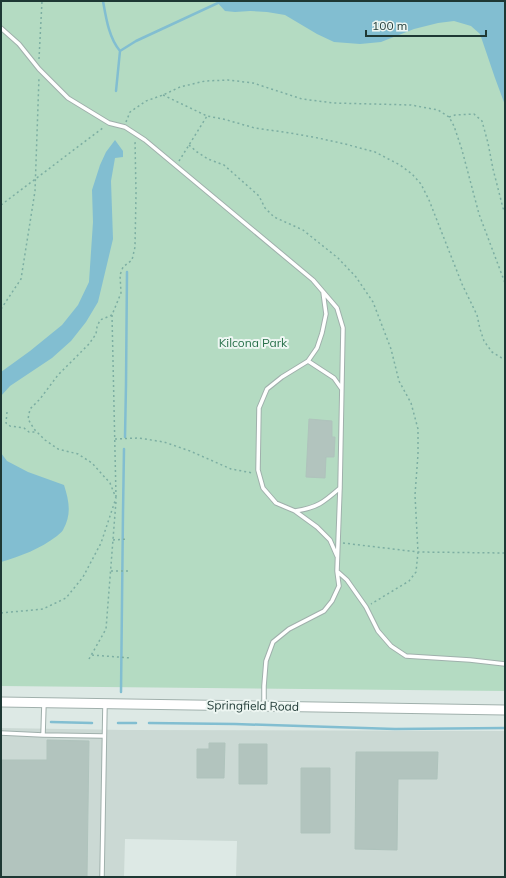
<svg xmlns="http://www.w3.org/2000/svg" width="506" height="878" font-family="Mulish,sans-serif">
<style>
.built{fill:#cbd9d4}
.green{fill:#b4dbc2}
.water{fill:#82bed1}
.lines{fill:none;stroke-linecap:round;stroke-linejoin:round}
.stream{stroke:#82bed1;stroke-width:2.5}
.building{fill:#b2c4be;stroke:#afc3bc}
.service-casing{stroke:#a0b0ac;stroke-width:5.5}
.tertiary-casing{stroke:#a0b0ac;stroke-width:11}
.path{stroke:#7caea2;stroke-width:1.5;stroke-dasharray:2 3;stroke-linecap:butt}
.service{stroke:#fff;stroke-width:3.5}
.tertiary{stroke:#fff;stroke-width:9}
.labels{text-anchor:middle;stroke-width:4;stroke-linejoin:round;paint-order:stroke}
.park-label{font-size:12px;fill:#28704a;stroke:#edf6f2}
.street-label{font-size:12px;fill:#1e3834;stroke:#edf6f2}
</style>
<rect width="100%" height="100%" fill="#dde9e5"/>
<!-- built -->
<path class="built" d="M1,728l125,2 379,1v146h-269l1,-36 -112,-2 -1,38h-123z"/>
<!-- green -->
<path class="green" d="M1,1h504v690l-504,-5z"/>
<!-- water -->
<path class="water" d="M216,1h289v104l-10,-27 -15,-44 -9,-8 -17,-5 -16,2 -24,6 -33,13 -21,2 -26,-2 -17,-8 -32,-19 -18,-3 -17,-1 -15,1 -10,-1z
M115,140l8,11v6l-8,1 -4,23 2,58 -15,63 -12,20 -15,19 -19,17 -42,28 -9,10v-24l29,-21 32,-26 16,-20 11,-23 4,-60 -1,-32 8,-25 6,-13z
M1,453l6,8 21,11 36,13c5,16 8,29 -1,45 -1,2 -4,4 -6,6 -17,13 -36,20 -56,26z"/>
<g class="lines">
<!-- stream -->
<path class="stream" d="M103,1c3,17 6,37 17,50
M116,91l4,-40 16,-10 86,-40
M125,437l1,-53 1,-112
M121,692l2,-180 1,-63
M51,722l41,1
M118,723h18
M149,723l86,1 160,5 110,-1"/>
</g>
<!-- building -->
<path class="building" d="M309,419l23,2v16h3l-1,20h-8l-1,21 -19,-1z
M47,740l42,1 -2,136h-86v-117h46z
M209,743h16l-1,35h-27v-29h12z
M239,744h28v40h-28z
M356,752h82l-1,27h-39l-1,71 -42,-1z
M301,768h29v65h-29z"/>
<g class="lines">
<!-- service casing -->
<g class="service-casing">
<path id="service" d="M1,28l18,16 20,25 29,29 41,25 16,4 20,13 168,140 24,28 6,20 -3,160 -3,83 2,15 -7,15 -8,10 -35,18 -16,13 -7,19 -2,25v20
M323,292l3,22 -4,19 -5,15 -9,13 -26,16 -15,12 -8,19 -1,62 5,18 13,15 19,8 22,16 13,13 7,16
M308,361l26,17 7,10
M295,511c22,-3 29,-9 45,-23
M338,572l9,8 19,27 12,24 13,15 15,10 64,4 35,4
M1,733l42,2 1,-32
M43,735l61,1
M102,877l3,-173"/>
</g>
<!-- tertiary casing -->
<g class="tertiary-casing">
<path id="tertiary" d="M1,702l504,8"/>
</g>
<!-- path -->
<path class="path" d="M39,59l3,-58
M163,95l44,21 16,3 32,9 35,5 28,5 27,6 30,8 25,13 12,9 9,10 8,16 33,84 15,31 3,14 4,12 8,11 13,8
M449,117l6,-2 19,-1 8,7 6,22 5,26 10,39 2,4
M126,122l4,-10 16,-11 17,-6 17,-8 25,-6 23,-1 25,3 49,16 32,4 77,2 27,5 11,7 5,9 8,24 17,64 26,69
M189,145l8,7 11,7 16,6 35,31 6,12 9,9 29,13 35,28 18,19 17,25 18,47 8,32 12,22 7,26v25l-3,41 3,57 -2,20 -7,9 -38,23
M179,161l28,-45
M1,205l103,-78
M1,309l20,-30 14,-88 4,-114
M112,315l4,182
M7,412l-1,11 4,3 14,2 5,4h8
M115,439l23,-1 26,4 26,9 41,18 22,4
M113,540l15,-1
M343,543l75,9 87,1
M111,571h17
M1,613l42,-4 23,-11 17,-21 18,-34 15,-45 -6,-15 -18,-20 -14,-9 -20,-5 -13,-9 -11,-11 -6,-10 2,-10 10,-10 18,-24 31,-31 7,-10 1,-7 3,-7 12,-5 9,-22 -1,-18 3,-8 9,-7 3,-13 1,-53 -1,-54
M92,655l39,3
M89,659l17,-30 10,-128"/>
<!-- service -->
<use href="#service" class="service"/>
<!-- tertiary -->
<use href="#tertiary" class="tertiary"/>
</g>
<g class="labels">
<!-- park labels -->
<g class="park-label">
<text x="253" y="347">Kilcona Park</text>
</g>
<!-- street labels -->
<g class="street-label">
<text transform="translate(253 706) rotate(1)" y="4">Springfield Road</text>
</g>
</g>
<!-- border -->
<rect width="506" height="878" fill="none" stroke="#1e3834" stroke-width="4"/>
<!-- scale -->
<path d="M366 30v6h120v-6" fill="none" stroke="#1e3834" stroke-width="2"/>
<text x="372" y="30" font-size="12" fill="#1e3834" stroke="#edf6f2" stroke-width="3" paint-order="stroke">100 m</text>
</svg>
